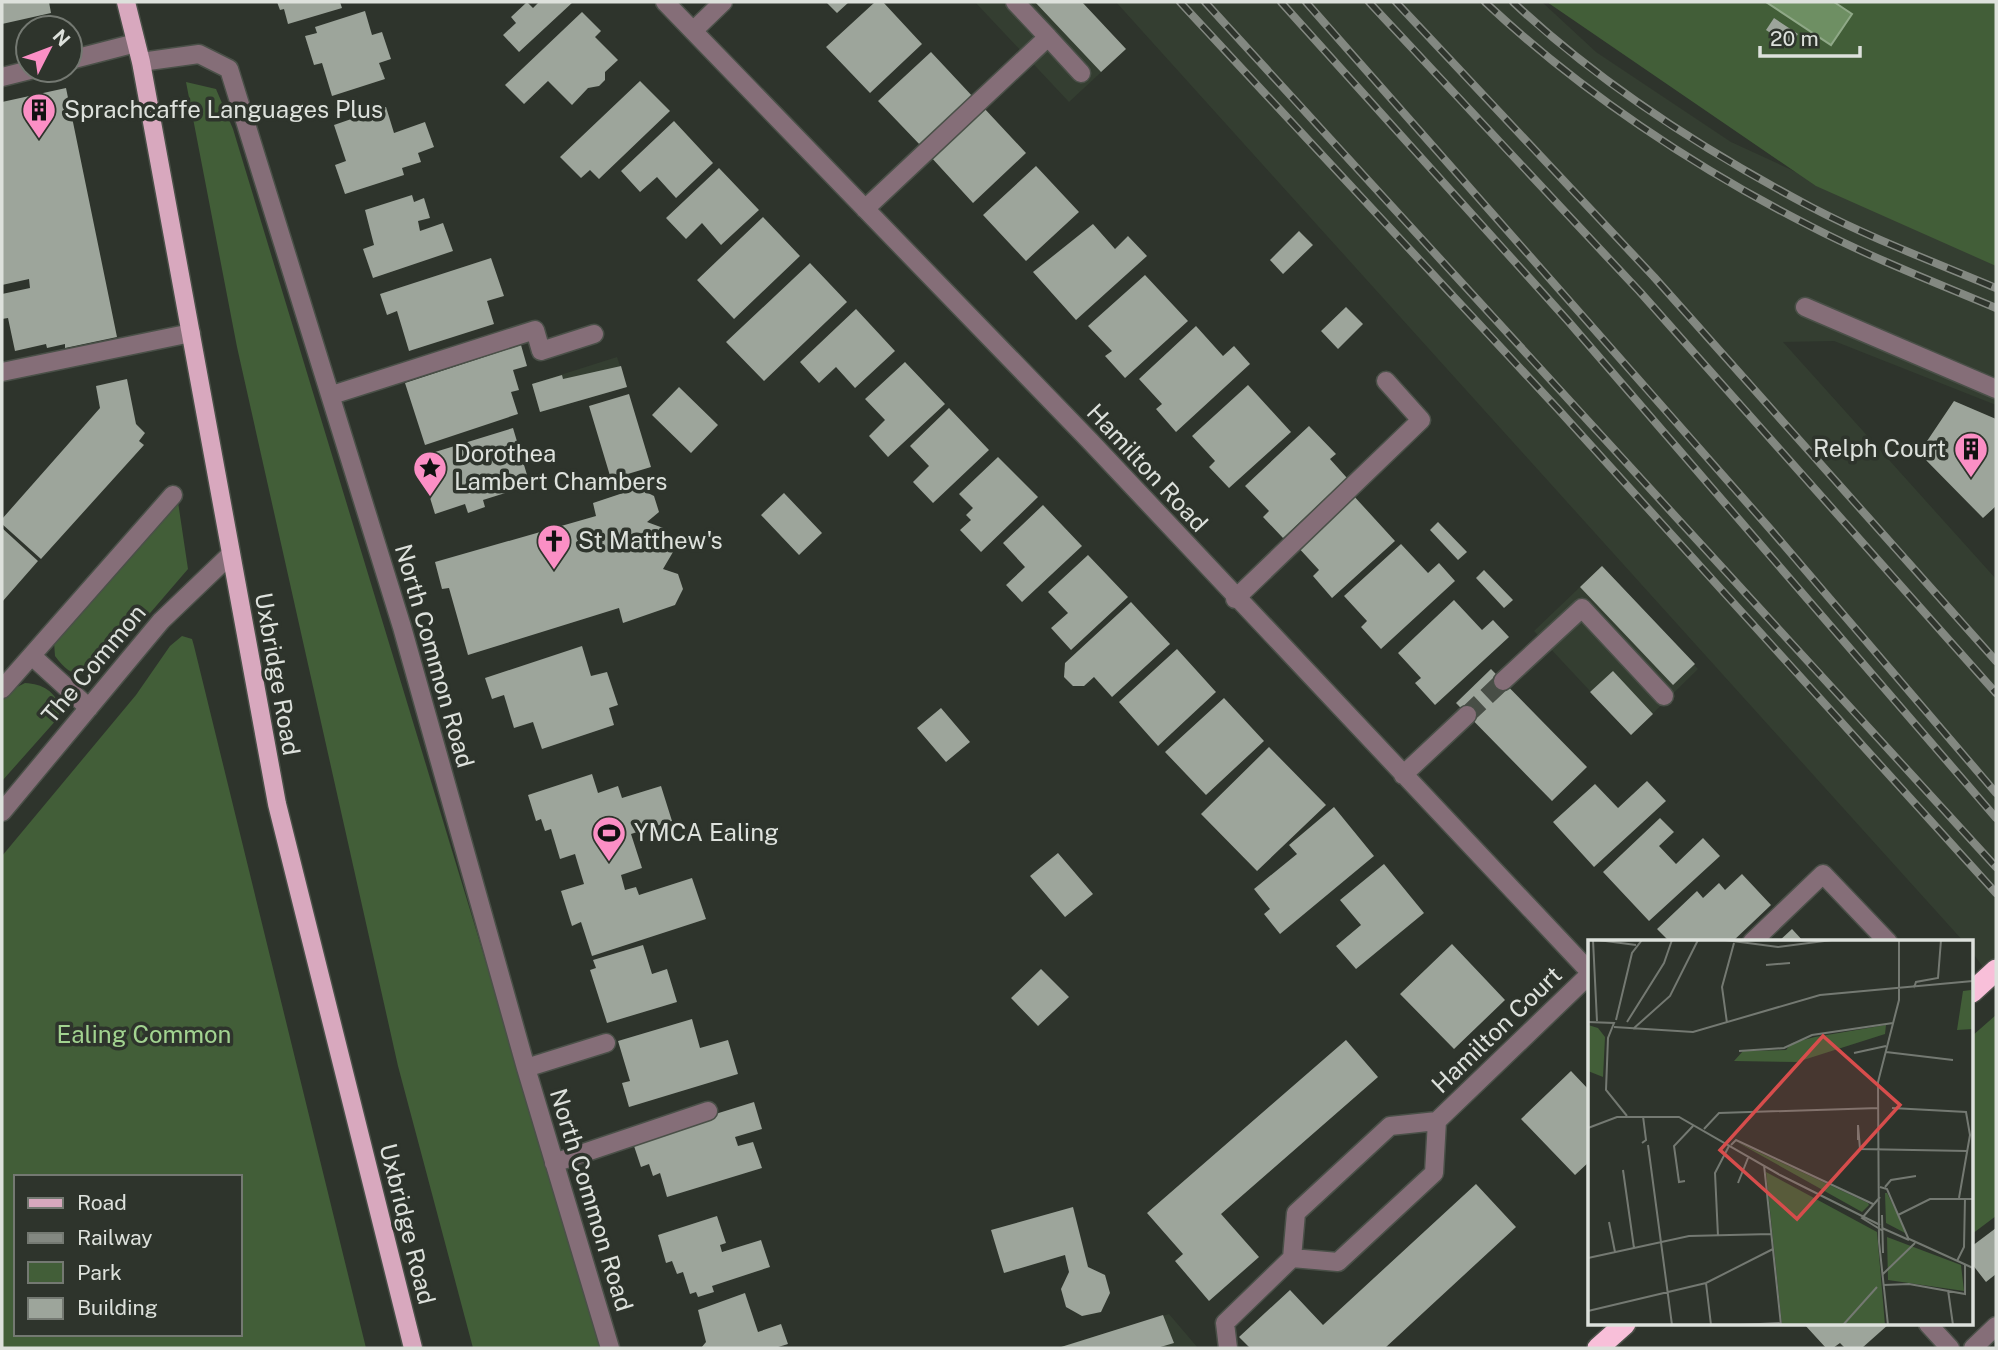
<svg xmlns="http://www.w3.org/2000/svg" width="1998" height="1350" font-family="'Public Sans',sans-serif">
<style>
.built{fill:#343e31}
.green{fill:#425e38;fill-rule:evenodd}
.water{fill:#6e8f63;stroke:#8fa887;stroke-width:2}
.building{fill:#9da59b}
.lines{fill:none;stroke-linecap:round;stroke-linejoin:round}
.minor-tunnel{stroke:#484e46;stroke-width:18;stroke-dasharray:18 9;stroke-linecap:butt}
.minor-casing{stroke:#4a5048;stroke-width:21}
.major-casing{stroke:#4a5048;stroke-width:21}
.highway-casing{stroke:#4a5048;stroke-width:24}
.minor{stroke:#856e78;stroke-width:18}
.major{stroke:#d8a8be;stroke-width:18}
.highway{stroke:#f8bfd9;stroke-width:21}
.rail-casing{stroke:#838881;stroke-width:8}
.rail{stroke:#2e342c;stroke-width:5;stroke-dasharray:16;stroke-linecap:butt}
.labels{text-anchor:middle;stroke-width:7;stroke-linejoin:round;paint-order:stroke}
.poi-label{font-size:24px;fill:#dde1dc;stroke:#2e342c;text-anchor:start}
.street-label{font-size:24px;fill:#dde1dc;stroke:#2e342c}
.park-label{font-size:24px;fill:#a2d390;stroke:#2e342c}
.inset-road{fill:none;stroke:#747972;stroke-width:2}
.view{fill:#d74d4c;fill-opacity:0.15;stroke:#d74d4c;stroke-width:3.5}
.inset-edge{fill:none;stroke:#dde1dc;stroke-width:3.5}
</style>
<rect width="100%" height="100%" fill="#2e342c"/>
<!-- built -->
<path class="built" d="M975,2h107l44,47 -57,53z
M1116,2h426l54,50 135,90 265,122v141l-162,-64 -51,1 213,237v406l-24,-33v-10h-8z
M617,357l10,30 -87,25 -8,-28z
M1602,566l96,103 -67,66 -97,-104z
M1169,1314l29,34h-142z"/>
<!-- green -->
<path class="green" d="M1547,2h449v264l-180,-80z
M186,82l30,7 17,40 370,1219h-130l-75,-282 -161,-719z
M178,502l10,67 -87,101c-21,10 -33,4 -46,-14l-1,-14z
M182,636l10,3 2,7 172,702h-364v-492l134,-161 34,-49zM16,1177h224v157h-224z
M25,683c18,1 30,8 36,26l-3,9 -56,63v-80l11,-12z
M1996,1015v201l-24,18v-198z"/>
<!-- water -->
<path class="water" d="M1766,2h68l18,12 -21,31z"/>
<!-- building -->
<path class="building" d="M2,2h47l2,11 -49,11z
M277,2h63l2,6 -54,16 -4,-15 -4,1z
M527,2l6,6 6,-6h34l-54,50 -16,-17 13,-12 -5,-6z
M826,2h23l-12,11z
M875,2h8l39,42 -52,49 -44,-46z
M1035,2h47l44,47 -25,23z
M365,11l7,24 10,-3 9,27 -12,4 6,16 -53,17 -10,-33 -8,2 -9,-29 12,-3 -2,-6z
M582,12l19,19 -6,6 23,23 -13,12v8l-6,6 -11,2 -16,17 -24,-24 -24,23 -19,-19z
M1774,18l24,16 -8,12 -24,-16z
M931,52l43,46 -52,49 -44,-46z
M640,81l30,30 -71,68 -9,-9 -9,8 -21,-21z
M66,88l51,249 -52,11v-4l-18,4 -1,-4 -31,7 -7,-33 -6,1v-25l28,-6 -1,-9 -27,6v-183z
M386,107l8,26 31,-11 9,25 -16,6 3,9 -19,6 2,7 -59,19 -10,-29 11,-4 -12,-36z
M983,107l43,46 -53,50 -43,-47z
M674,121l39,42 -37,35 -19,-21 -17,15 -19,-21z
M1036,166l43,46 -53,49 -43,-46z
M719,168l40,42 -38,35 -19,-22 -16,16 -20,-21z
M412,195l2,7 10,-4 6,20 -12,3 2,10 23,-8 10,28 -80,27 -10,-29 11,-4 -9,-35z
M763,217l37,39 -66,63 -37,-39z
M1093,224l22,25 13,-13 19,20 -71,64 -43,-48z
M1299,231l14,14 -30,29 -13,-14z
M491,258l13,38 -17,5 7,23 -85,27 -12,-40 -10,4 -7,-21z
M810,263l37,39 -83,79 -38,-39z
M1145,275l43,46 -63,57 -20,-22 7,-5 -24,-25z
M1346,307l17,17 -25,25 -17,-18z
M856,309l39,42 -40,37 -19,-21 -17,16 -19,-21z
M1196,326l27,30 11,-10 16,18 -74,68 -20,-23 6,-5 -23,-25z
M521,345l6,21 -14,4 6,20 -8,2 7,22 -93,31 -20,-62z
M905,362l40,42 -57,53 -19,-21 16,-16 -20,-21z
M621,366l6,21 -87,25 -8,-28 30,-9 1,4z
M127,379l9,45 9,9 -6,8 5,4 -103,114 -39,-35v-5l98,-111 -4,-22z
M1248,385l43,47 -62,56 -20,-21 6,-6 -23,-25z
M679,387l39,38 -27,28 -39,-38z
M629,394l22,73 -40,12 -22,-73z
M1954,401l42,18v87l-13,12 -64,-65z
M949,408l40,42 -56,53 -20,-21 16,-16 -19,-20z
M1309,426l27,28 -6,5 17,19 -64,60 -20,-21 6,-6 -24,-25z
M513,428l17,57 -47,15 2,7 -17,6 -3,-9 -30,10 -8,-26 11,-4 -3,-9 -7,2 -6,-21z
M998,457l40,40 -57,55 -21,-22 11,-10 -5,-5 7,-7 -14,-14z
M638,488l16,8 5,16 -12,10 19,7 7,23 -10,17 15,5 5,15 -8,16 -52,18 -4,-15 -151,47 -19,-67 -7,1 -7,-27 161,-46 -3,-13z
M784,493l38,40 -23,22 -38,-40z
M1352,494l43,47 -63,57 -19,-22 6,-6 -23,-25z
M1043,505l39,41 -60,56 -16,-17 19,-18 -22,-24z
M1438,522l29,30 -9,8 -28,-30z
M2,528l36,33 -36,41z
M1401,544l27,29 11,-10 16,18 -74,68 -20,-22 6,-6 -23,-25z
M1088,555l40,42 -57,53 -20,-22 17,-15 -20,-21z
M1602,566l93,98 -22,21 -93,-98z
M1484,570l29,30 -9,8 -28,-30z
M1454,600l28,30 11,-10 16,17 -74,68 -20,-22 6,-5 -23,-25z
M1131,602l39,42 -58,53 -18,-20 -10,9h-11l-9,-9 1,-14z
M582,646l9,30 16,-4 11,33 -9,3 5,17 -72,24 -9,-27 -19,6 -10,-33 -12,4 -7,-21z
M1177,649l39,43 -58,54 -39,-44z
M1491,669l96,98 -35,34 -96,-98z
M1613,671l40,43 -22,21 -41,-43z
M1224,698l40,43 -58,54 -41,-43z
M941,708l29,34 -24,20 -29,-34z
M1269,747l57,58 -69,66 -56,-57z
M592,774l6,19 20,-7 4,12 39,-12 11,35 -41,13 11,34 -21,7 4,15 11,-3 3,8 53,-17 14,41 -114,37 -11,-34 -9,4 -11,-35 23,-7 -9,-30 -15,5 -9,-30 -6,2 -4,-12 -5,2 -8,-26z
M1647,781l19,20 -72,66 -41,-45 42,-38 23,24z
M1334,807l40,49 -94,78 -16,-20 6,-5 -16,-20 43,-35 -8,-9z
M1660,818l14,14 -15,14 17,18 27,-26 17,18 -71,65 -46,-49z
M1058,853l35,41 -28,23 -35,-41z
M1384,864l40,49 -68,56 -20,-23 25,-21 -21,-25z
M1742,874l29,31 -39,37h-62l-13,-13 40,-38 6,7 16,-15 6,7z
M1792,929l12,13h-26z
M1452,944l53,56 -51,49 -54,-55z
M643,945l9,29 15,-5 10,33 -70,21 -17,-53 6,-2 -3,-8z
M1041,969l28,28 -31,29 -27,-28z
M692,1019l8,29 28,-8 10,34 -109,33 -7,-24 8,-2 -12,-40z
M1346,1040l32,37 -157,137 38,43 -50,44 -34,-40 8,-7 -36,-41z
M1571,1071l19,20v70l-15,14 -54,-56z
M754,1102l8,27 -27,8 3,9 15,-4 9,26 -95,29 -7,-24 -7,3 -4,-12 -8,3 -9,-27z
M1476,1184l40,43 -131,121h-135l-11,-11 51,-47 33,35z
M1073,1207l15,60 17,8 5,18 -9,19 -19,4 -16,-9 -5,-18 8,-17 -4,-17 -61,18 -13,-43z
M717,1216l9,27 -6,2 2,7 39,-12 9,27 -58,19 2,6 -16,5 -2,-5 -6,2 -7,-22 -6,2 -5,-13 -6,2 -8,-28z
M1996,1228v46l-10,8 -14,-18v-18z
M745,1293l13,39 23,-8 7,20 -13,4h-74l5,-6 -8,-32z
M1163,1315l11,28 -17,5h-99z
M1804,1324h85l-27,24h-17l-5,-5 -7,5h-7z"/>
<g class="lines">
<!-- minor-tunnel -->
<path class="minor-tunnel" d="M1467,715l36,-34"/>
<!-- minor casing -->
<g class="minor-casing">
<path id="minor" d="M665,2l425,439 500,531
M693,31l30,-29
M1048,37l33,36
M70,60l66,-17
M141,62l58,-8 30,15 173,558 124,441 84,280
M2,77l28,-7
M865,209l183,-172 -33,-35
M1805,307l191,82
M2,372l189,-39
M332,395l203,-65 6,21 53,-17
M1235,599l186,-179 -35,-39
M32,656l57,52
M1503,681l79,-73 82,88
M2,689l171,-194
M1403,775l64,-60
M2,812l159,-191 70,-67
M1752,942l71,-68 65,68
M526,1068l80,-25
M1437,1121l153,-147
M554,1163l154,-52
M1928,1324l22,24
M1228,1348l-3,-25 67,-65 4,-45 94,-87 47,-5 -3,52 -96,89 -46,-4
M1973,1348l23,-22"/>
</g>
<!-- major casing -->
<g class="major-casing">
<path id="major" d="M126,2l15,60 136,742 136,544"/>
</g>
<!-- highway casing -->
<g class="highway-casing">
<path id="highway" d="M1972,992l24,-22
M1598,1348l27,-24"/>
</g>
<!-- minor -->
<use href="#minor" class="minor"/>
<!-- major -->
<use href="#major" class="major"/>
<!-- highway -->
<use href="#highway" class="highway"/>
<!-- rail casing -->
<g class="rail-casing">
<path id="rail" d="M1180,2l377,406 439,485
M1205,2l791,865
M1281,2l287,319 428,497
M1306,2l465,528 225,263
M1369,2l271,290 356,401
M1396,2l258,275 342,384
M1485,2c95,89 210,166 327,225 60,31 122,55 184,81
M1513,2c87,82 192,149 298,205 59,31 123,55 185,81"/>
</g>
<!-- rail -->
<use href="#rail" class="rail"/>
</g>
<!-- icons -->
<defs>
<g id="building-pin" transform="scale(1.75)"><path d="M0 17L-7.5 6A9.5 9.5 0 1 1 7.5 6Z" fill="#fb8fc5" stroke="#2e342c"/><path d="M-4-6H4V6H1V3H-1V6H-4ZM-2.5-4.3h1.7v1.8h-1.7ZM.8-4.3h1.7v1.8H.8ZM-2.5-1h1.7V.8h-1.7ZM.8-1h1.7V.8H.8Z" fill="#111"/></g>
<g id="sight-pin" transform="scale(1.75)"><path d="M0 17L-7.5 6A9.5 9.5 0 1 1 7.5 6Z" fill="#fb8fc5" stroke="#2e342c"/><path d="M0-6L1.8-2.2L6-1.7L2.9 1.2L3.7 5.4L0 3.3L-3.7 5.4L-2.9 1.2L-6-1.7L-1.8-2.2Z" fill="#111"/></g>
<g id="church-pin" transform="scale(1.75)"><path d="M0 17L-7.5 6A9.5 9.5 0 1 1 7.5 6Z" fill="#fb8fc5" stroke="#2e342c"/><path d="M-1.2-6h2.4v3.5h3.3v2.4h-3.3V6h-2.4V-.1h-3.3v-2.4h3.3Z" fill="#111"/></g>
<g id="stadium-pin" transform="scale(1.75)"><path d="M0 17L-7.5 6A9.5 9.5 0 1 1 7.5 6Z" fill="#fb8fc5" stroke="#2e342c"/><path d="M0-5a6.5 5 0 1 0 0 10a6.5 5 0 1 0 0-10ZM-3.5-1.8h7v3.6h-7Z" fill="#111"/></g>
</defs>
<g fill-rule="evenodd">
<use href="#building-pin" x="39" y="110"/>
<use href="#building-pin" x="1971" y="449"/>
<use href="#sight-pin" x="430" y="468"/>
<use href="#church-pin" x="554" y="541"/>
<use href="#stadium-pin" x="609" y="833"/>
</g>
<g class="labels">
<!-- poi labels -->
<g class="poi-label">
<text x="64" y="118">Sprachcaffe Languages Plus</text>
<text x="1946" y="457" text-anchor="end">Relph Court</text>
<text x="454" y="462">Dorothea<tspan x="454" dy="28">Lambert Chambers</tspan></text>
<text x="578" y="549">St Matthew's</text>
<text x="634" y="841">YMCA Ealing</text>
</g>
<!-- street labels -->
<g class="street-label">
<text transform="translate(1147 468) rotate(47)" y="8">Hamilton Road</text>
<text transform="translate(434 656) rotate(74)" y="8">North Common Road</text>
<text transform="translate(94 664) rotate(-50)" y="8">The Common</text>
<text transform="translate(277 674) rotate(80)" y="8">Uxbridge Road</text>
<text transform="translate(1497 1030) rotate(-44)" y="8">Hamilton Court</text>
<text transform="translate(591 1200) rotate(73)" y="8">North Common Road</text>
<text transform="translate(407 1224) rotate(76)" y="8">Uxbridge Road</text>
</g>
<!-- park labels -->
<g class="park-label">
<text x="144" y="1043">Ealing Common</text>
</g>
</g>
<!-- overview -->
<g transform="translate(1588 940)">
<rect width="385" height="385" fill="#2e342c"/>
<path d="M383,50l2,39 -16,1 6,-39zM0,85l10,3 7,9 -2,40 -15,-6zM298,85l-1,9 -88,28 -63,-1 9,-10 43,-1 6,-7 23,-6zM149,202l131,61 1,2 -7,7zM178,232l111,60 8,93h-103zM297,253h2l20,41 -21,-11zM299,297l74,28 3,26 -76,-11z" fill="#425e38"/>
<path class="inset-road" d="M5,0l4,81M10,0l38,5M137,0l53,7 54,-7M178,25l24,-2M326,48l2,-6 22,-4 3,-38M28,80l16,-67 10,-13M0,82l26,1 -6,15 -2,52 21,26M39,82l37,-59 8,-23M139,83l-5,-36 12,-44M26,87l79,5 127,-37 153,-14M45,89l37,-33 28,-56M151,111l45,-3 28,-13 81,-12M298,112l67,8M266,113l32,-7M304,168l74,4 4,23 -11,63M0,188l29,-11h62l101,58 100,50M116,189l15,-16 160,-5M270,200v-15l2,24 107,2M54,203l4,-3 -3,-24M60,205l24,180M143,205l5,-5 137,64M176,225l17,160M35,230l11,78M97,241l-6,1 -5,-36 19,-20M150,243l10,-25M292,247l7,2 22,51M297,247l6,-7 25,-4M292,257l-18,21 21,13M294,275l1,38M310,275l32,-16h43M21,282l6,30M294,288l27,12M130,296l-3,-63 14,-27M319,298l66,30M0,318l101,-22 82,-2M369,321l7,-14 1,-49M295,334l32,-31M118,343l5,42M296,345l25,-1 56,10v-30M360,350l5,35M0,371l118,-28 67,-34M151,385l42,-2M255,385l34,-38M300,385l-9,-83 -1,-160 21,-82v-60"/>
<path class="view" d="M235,96l77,69 -103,114 -77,-69z"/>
<rect width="385" height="385" class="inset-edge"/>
</g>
<!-- border -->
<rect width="1998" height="1350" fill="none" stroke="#dde1dc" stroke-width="7"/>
<!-- legend -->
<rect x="14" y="1175" width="228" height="161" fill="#2e342c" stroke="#747972" stroke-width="2"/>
<rect x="28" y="1198" width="35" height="10" fill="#d8a8be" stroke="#747972" stroke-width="2"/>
<text x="77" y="1210" font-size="21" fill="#dde1dc">Road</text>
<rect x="28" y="1233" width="35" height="10" fill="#838881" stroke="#747972" stroke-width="2"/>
<text x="77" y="1245" font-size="21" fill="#dde1dc">Railway</text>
<rect x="28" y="1262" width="35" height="21" fill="#425e38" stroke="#747972" stroke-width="2"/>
<text x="77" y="1280" font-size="21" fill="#dde1dc">Park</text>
<rect x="28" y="1298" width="35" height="21" fill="#9da59b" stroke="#747972" stroke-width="2"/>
<text x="77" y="1315" font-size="21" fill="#dde1dc">Building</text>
<!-- north arrow -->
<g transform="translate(49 49) rotate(48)"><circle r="33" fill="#2e342c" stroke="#747972" stroke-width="2"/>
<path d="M0-5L12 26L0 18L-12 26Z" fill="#fb8fc5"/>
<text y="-10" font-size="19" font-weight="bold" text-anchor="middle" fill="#dde1dc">N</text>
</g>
<!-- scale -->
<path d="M1760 46v10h100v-10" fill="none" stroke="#dde1dc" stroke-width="3.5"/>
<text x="1770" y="46" font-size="21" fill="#dde1dc" stroke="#2e342c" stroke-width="5" paint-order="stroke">20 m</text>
</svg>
